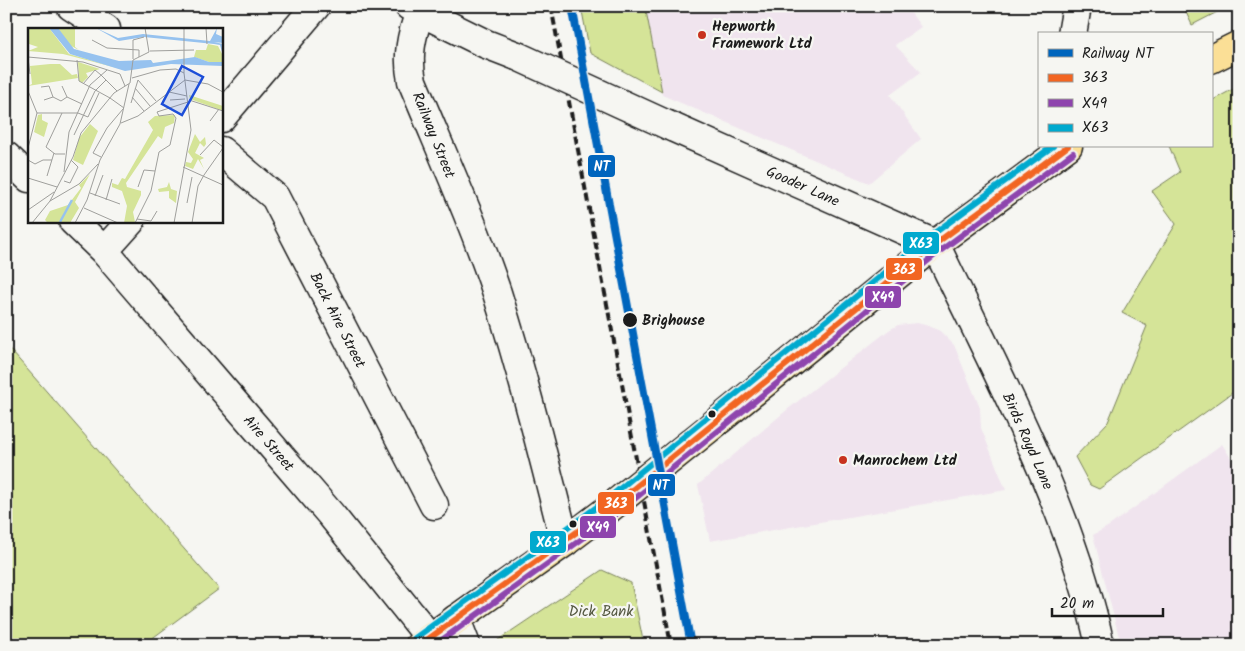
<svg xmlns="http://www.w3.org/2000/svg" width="1245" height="651" font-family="Kalam,sans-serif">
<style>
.built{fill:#f0e4ee}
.green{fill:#d5e498;stroke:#78805a}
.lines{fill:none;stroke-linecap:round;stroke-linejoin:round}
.minor-casing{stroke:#1c1c1c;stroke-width:31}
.tertiary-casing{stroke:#1c1c1c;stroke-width:31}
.primary-casing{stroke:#1c1c1c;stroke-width:31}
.minor{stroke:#f6f6f2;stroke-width:28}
.tertiary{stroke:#f6f6f2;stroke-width:28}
.primary{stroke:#fbdf96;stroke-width:28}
.rail{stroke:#1c1c1c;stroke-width:4;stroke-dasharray:8 4;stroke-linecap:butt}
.tertiary-bridge-casing{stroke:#1c1c1c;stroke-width:31;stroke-linecap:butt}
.primary-bridge-casing{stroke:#1c1c1c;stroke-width:31;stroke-linecap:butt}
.tertiary-bridge{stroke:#f6f6f2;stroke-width:28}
.primary-bridge{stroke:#fbdf96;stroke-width:28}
.bus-1-casing{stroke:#f6f6f2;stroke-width:10}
.bus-2-casing{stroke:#f6f6f2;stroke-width:10}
.bus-3-casing{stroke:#f6f6f2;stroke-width:10}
.bus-1{stroke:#f26522;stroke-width:6}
.bus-2{stroke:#8e44ad;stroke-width:6}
.bus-3{stroke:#00a9ce;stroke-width:6}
.rail-1-casing{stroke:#f6f6f2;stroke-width:11}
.rail-1{stroke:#0065bd;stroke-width:8}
.poi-dot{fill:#c8321e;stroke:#f6f6f2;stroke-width:2}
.stop-dot{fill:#1c1c1c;stroke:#f6f6f2;stroke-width:2}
.labels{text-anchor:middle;stroke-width:4.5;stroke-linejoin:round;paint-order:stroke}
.poi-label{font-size:15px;font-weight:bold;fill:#1c1c1c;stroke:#f6f6f2;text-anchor:start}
.street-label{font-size:15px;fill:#1c1c1c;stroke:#f6f6f2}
.stop-label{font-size:15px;font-weight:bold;fill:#1c1c1c;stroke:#f6f6f2;text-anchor:start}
.park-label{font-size:15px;fill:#545841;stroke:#f6f6f2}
.inset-river{fill:none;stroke:#96c2ef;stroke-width:2.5}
.inset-road{fill:none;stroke:#9f9f9c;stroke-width:1}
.view{fill:#1d4ed8;fill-opacity:0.15;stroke:#1d4ed8;stroke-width:2.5}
.inset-edge{fill:none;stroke:#1c1c1c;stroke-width:2.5}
.line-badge{stroke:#f6f6f2;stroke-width:2}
.badge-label{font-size:14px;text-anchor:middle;font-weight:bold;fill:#fff}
</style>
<rect width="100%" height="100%" fill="#f6f6f2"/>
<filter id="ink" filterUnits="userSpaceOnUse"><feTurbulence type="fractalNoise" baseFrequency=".02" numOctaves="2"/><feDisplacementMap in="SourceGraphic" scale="10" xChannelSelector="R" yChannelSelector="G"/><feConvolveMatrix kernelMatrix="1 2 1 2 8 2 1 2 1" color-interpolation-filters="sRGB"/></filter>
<g filter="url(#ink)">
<!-- built -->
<path class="built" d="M645,6h261l15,21 -26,18 26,27 -31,23 31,44 -52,44 -207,-88z
M917,323l12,3 11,5 14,14 26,63 1,20 25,62 -296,51 -12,-56 90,-76 101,-79 9,-5z
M1222,444l17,27v174h-118l-28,-110 16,-9z"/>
<!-- green -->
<path class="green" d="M581,6h64l17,86 -72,-39z
M1183,6h46l-37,19z
M1239,86v302l-140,101 -9,-4 -15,-28 33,-35 39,-96 -25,-13 54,-89 -24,-33 28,-19 -11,-26h42v-45z
M6,345l213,244 -76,56h-137z
M602,570l29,13 13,62h-145l-1,-5z"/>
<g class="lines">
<!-- minor casing -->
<g class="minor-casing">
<path id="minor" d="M71,6l35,23
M420,12c-9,24 -13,44 -8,69 29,70 61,140 85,212 26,82 47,166 68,249
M1072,34l5,-28
M221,118l95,-112
M221,151l54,46 159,308
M6,156l23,22
M73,221l31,30 228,265 98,122
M935,244c62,130 134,259 165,401
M104,251l27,-30
M456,619l10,26"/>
</g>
<!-- tertiary casing -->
<g class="tertiary-casing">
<path id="tertiary" d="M409,6l77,38 31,12
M672,127l263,117"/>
</g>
<!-- primary casing -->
<g class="primary-casing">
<path id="primary" d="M1211,59l28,-14
M713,425l222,-181 133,-98
M420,645l145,-103 41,-31"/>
</g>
<!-- minor -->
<use href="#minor" class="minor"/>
<!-- tertiary -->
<use href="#tertiary" class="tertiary"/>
<!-- primary -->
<use href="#primary" class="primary"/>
<!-- rail -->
<path class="rail" d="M551,6l120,639"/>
<!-- tertiary-bridge casing -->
<g class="tertiary-bridge-casing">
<path id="tertiary-bridge" d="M517,56l155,71"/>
</g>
<!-- primary-bridge casing -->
<g class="primary-bridge-casing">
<path id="primary-bridge" d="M606,511l107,-86"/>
</g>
<!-- tertiary-bridge -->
<use href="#tertiary-bridge" class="tertiary-bridge"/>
<!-- primary-bridge -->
<use href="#primary-bridge" class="primary-bridge"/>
<!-- bus-1 casing -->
<g class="bus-1-casing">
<path id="bus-1" d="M420,645l186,-134 329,-267 133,-98"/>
</g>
<!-- bus-2 casing -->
<g class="bus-2-casing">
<path id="bus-2" d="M435,645l176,-127 329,-267 133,-98"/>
</g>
<!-- bus-3 casing -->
<g class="bus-3-casing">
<path id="bus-3" d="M415,638l186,-134 328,-267 124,-91"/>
</g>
<!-- bus-1 -->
<use href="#bus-1" class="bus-1"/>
<!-- bus-2 -->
<use href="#bus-2" class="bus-2"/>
<!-- bus-3 -->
<use href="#bus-3" class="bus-3"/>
<!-- rail-1 casing -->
<g class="rail-1-casing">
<path id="rail-1" d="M572,6l119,639"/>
</g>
<!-- rail-1 -->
<use href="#rail-1" class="rail-1"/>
</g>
</g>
<!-- markers -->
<g class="poi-dot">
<circle cx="702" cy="35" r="5"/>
<circle cx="843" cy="460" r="5"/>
</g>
<g class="stop-dot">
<circle cx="630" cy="320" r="8"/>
<circle cx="712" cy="414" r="4.5"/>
<circle cx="573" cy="524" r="4.5"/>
</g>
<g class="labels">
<!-- poi labels -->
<g class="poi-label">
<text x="712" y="31">Hepworth<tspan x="712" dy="17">Framework Ltd</tspan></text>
<text x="853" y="465">Manrochem Ltd</text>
</g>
<!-- street labels -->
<g class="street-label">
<text transform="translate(434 135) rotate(68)" y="5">Railway Street</text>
<text transform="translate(803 186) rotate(24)" y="5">Gooder Lane</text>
<text transform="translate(338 320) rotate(63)" y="5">Back Aire Street</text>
<text transform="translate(1028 441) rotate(66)" y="5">Birds Royd Lane</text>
<text transform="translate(269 443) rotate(49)" y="5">Aire Street</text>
</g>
<!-- stop labels -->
<g class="stop-label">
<text x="642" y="325">Brighouse</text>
</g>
<!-- park labels -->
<g class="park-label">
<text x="601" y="616">Dick Bank</text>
</g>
</g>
<!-- overview -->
<g transform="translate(28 28)">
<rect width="195" height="195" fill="#f6f6f2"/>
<path d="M0,0h21l20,26 56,16 -62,-16 -35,-3 10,-4 -9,-3zM30,0h17v19l4,3 -12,-6zM180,16l10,2 5,10 -1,6h-13l-15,-5 2,-7h10zM50,34l22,7 -14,4 2,4 -6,6 -3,-2zM22,36h10l12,11 5,-1 1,4 -50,8 4,-2 -2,-18zM161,67l34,11v5l-33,-12zM14,86v6l6,3 -4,14 -10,-5 4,-17zM147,87l-1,8 -9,4 -3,12 -4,-3 -32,47 1,4 14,4v4l-8,17 2,10 -11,1 3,-17 -5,-15 -10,-4v-4l6,2 4,-7 3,1 28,-49 -5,-8 7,-6zM62,96l8,7 -15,34 -10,-5 6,-22zM167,106l5,8 5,-5 1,7 -2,3 -4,-4 -5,10 9,5 -4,2 4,9 -6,-10 -5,10 -8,-3 1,-4 5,1 2,-4 -5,-7zM62,146l-15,28 4,6 -9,15h-22l-3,-3 5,-9 18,-6 13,-17 -2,-3zM141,154l2,7 6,2 -1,12 -7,-5v-7l-10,1 -1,-3 9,-2z" fill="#d5e498"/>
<path d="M21,0h9l16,21 45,12 32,-1 2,3 42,-6 14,5h14v4l-52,-2 -46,7 -55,-17zM68,0l22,10 25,-4 67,7 7,-13 -1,6 7,3v6l-9,-1 9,2v11l-3,-10 -6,-1 -70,-7 -25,4z" fill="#96c2ef"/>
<path class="inset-river" d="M32,194l12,-22"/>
<path class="inset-road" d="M178,0l1,16M64,12l15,8 32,2v7M122,23l44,-1M0,29l55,5 37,12 5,12M0,30l2,16M105,31v-19l11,-3M49,32l2,21 31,17M73,47l16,16M104,50l28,-8 16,-1 8,4M55,56l12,-14 6,5M34,58l5,11 15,7M13,59l8,-1 4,11M107,60l15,18M0,63l9,22 -9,35M67,63l11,-11M141,64l18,4M104,69l12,14M82,70l14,10M16,72l9,-3 8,4 6,-4M142,72l15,-1M161,72l34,11M103,75l7,-23 18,21M9,85h41l10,4 11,-24M34,85l-16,34 9,7h10M182,93l9,-12M93,95l17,-7 47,-36 23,4 15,8M46,107l21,-44M172,127l14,-15 9,7M73,129l-8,-4 14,-25 16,-19M0,132l7,4 8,-4h9M155,139l40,18M36,144l5,-40 21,-47 17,-15M176,147l19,-27M19,148l7,-23M0,150l29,9M36,153l6,2 8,-16 -7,-7M110,159l6,-17 11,1M62,165l30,11M67,168l8,-21M78,172l6,-21M22,173l29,-17 19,-20M159,175l5,-26M56,180l34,15M0,182l26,-18M109,191l14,2 6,-10M4,195l18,-22 23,-44 8,-24 33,-40 16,-10 3,-23 16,-8 -4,-24M47,195l12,-23 13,-40 20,-36 9,-40M107,195l16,-32 8,-39 11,-7 6,-27 -3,-4 -14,2 -2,-4 31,-10M146,195l17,-93 -7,-57v-45M164,195l6,-37 6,-11"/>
<path class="view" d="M154,38l21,11 -21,38 -20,-11z"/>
<rect width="195" height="195" class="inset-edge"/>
</g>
<g class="line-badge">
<rect x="587" y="154" width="29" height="24" rx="5" fill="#0065bd"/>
<rect x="902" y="231" width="38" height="24" rx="5" fill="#00a9ce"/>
<rect x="885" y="257" width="38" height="24" rx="5" fill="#f26522"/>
<rect x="864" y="285" width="38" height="24" rx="5" fill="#8e44ad"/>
<rect x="647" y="473" width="29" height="24" rx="5" fill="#0065bd"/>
<rect x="597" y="491" width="38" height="24" rx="5" fill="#f26522"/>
<rect x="579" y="515" width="38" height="24" rx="5" fill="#8e44ad"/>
<rect x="529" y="530" width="38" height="24" rx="5" fill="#00a9ce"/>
</g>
<g class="badge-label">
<text x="602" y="171">NT</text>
<text x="921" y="248">X63</text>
<text x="904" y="274">363</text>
<text x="883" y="302">X49</text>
<text x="661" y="490">NT</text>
<text x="616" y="508">363</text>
<text x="598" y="532">X49</text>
<text x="548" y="547">X63</text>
</g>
<!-- margin -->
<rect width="1245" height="651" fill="none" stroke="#f6f6f2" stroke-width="25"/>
<rect x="12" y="12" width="1220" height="626" fill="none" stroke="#1c1c1c" stroke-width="2" filter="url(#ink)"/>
<!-- legend -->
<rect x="1038" y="32" width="175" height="115" fill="#f6f6f2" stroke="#9f9f9c"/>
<rect x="1048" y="49" width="25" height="8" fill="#0065bd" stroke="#9f9f9c"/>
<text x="1082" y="58" font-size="15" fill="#1c1c1c">Railway NT</text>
<rect x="1048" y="74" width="25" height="8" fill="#f26522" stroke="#9f9f9c"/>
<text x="1082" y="82" font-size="15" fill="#1c1c1c">363</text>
<rect x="1048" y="99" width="25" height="8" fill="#8e44ad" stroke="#9f9f9c"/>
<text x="1082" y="108" font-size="15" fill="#1c1c1c">X49</text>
<rect x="1048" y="124" width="25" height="8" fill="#00a9ce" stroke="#9f9f9c"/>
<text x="1082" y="132" font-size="15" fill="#1c1c1c">X63</text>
<!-- scale -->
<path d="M1052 608v8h111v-8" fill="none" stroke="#1c1c1c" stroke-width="2.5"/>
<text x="1060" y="608" font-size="15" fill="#1c1c1c" stroke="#f6f6f2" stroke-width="4" paint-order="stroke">20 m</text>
</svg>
